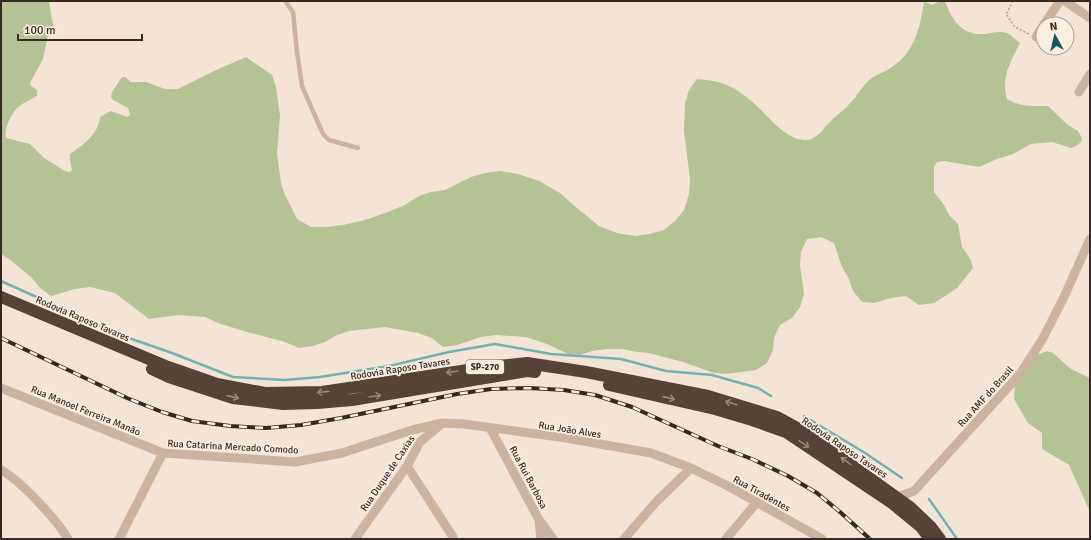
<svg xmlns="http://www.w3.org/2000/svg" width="1091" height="540" font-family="Signika,sans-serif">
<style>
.green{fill:#b5c394}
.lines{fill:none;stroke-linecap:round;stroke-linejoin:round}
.stream{stroke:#72b2b3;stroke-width:2.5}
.path{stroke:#b89c8b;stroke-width:1.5;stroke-dasharray:2 2;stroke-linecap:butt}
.lane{stroke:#ccb3a0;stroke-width:4.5}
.street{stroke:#ccb3a0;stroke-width:9}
.highway{stroke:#57423a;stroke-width:12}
.rail-casing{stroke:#352924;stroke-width:4}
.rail{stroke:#fbeee1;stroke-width:2.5;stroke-dasharray:8;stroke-linecap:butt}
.oneway{stroke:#99877d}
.labels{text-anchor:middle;stroke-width:3.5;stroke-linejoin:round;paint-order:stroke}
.shield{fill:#fbeee1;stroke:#70645d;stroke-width:1}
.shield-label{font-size:9px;font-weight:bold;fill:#352924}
.street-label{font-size:10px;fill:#352924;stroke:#fbeee1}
</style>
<rect width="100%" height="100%" fill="#f3e4d5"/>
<!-- green -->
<path class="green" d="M1,1h48l3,19 2,7 -5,3 -6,29 -13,24 1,3 6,4v6c-15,8 -22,10 -29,27 -2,6 -3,9 -2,15l24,6 14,14 21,13 5,1 2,-2 -2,-10v-6c14,-10 28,-19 30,-37l11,-6 16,6 3,-2 -2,-7 -15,-8 -2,-3 1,-5 10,-15h3l6,5h15l19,7h13l36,-18 32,-14 26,18 4,12 4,29 -3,38 4,29 4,12 12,24 14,8h15l17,-2 22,-5 23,-8 17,-7 14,-9 12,-4 14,-2 26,-13 14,-4 15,-2 18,3 21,7 21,12 17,15 22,18 18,7 18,3 14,-2 15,-4 11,-9 9,-11 5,-16 1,-15 -6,-48 1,-28 4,-13 8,-11c13,1 26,3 38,10 8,5 17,12 24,19 12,12 30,34 49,32 4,-1 8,-4 11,-6 4,-3 6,-8 10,-11 7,-8 16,-13 22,-21 6,-6 11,-15 17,-21 6,-6 17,-9 24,-14 23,-15 28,-40 32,-65l9,3 5,-3 1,-1h6c6,16 14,32 34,33 9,1 19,-4 28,-1 4,2 9,7 13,10 -10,20 -19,33 -13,56 13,8 26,7 41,7l20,19 10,6 4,7 -1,4 -5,4 -5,2 -19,-6 -21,2 -18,10 -16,5 -18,8 -35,-6 -7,1 -3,5v25l10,13 5,10 9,9 4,23 9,13 2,8 -16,20 -12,8 -11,7 -15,2 -13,-9 -15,2 -17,5 -12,-1 -9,-11 -4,-12 -7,-12 -8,-24 -13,-6 -14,2 -6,13 -1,13 4,29 -4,13 -8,11 -12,7 -6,13 -1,12 -6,13 -11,7 -30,4 -12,-1 -31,-11 -34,-9 -12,-1 -15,-3h-15l-15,2 -12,4 -12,-1 -21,-10 -21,-7 -30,-2 -15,2 -24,8 -14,2 -11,-9 -14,-5 -33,-6 -36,4 -12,4 -12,7 -12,4 -14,2 -14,-6 -38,-10 -29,-9 -13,-6 -27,-2 -29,4 -34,-26 -25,-6 -15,2 -24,7 -11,-8 -9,-11 -22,-18 -8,-5z
M1047,351l6,2 18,16 19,9v134l-21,-47 -27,-16v-16l-14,-10 -14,-24 1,-16 20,-27z"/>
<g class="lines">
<!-- stream -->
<path class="stream" d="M1,281l102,46
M126,337l46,16 61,24 52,3 35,-3 69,-11 60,-14 46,-8 56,10 70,5 45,12 46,4 46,13 13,8
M804,416l61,37 37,25
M929,499l28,40"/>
<!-- path -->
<path class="path" d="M1013,1l-7,13 9,13 14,7"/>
<!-- lane -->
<path class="lane" d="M285,1l8,11 4,40 5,34 21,48 6,6 29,8"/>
<!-- street -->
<path class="street" d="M1065,1l25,17
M1044,24l16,-23
M1036,37l7,-11
M1079,92l11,-18
M1,388l162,65 132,9 47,-9 70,-23 30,-7 22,1 102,14 85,15 40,15 37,18 94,53
M490,428l49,92 2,19
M407,466l46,71v2
M1,470c18,9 57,51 67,69
M897,497l17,-6 106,-117 22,-34 22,-43 26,-58
M540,521l13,18
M119,539l44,-86
M355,539l52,-73 13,-24 20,-17
M624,539l32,-37 35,-34
M726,539l31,-37"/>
<!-- highway -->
<path class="highway" d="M1,297l167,70 49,17 48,9 57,-1 166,-25 39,-4 59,9 122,24 69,21 33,18 100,72 21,20 9,12
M152,369l17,8 64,21 50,6 34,-1 35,-3 175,-29 8,1
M609,385l106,24 37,11 34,12 106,71 29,24 9,12"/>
<!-- rail casing -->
<g class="rail-casing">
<path id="rail" d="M1,338l126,60 35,14 30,9 38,5 36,2 35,-3 40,-7 116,-24 34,-5 38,-1 35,2 31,5 37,12 86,39 34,13 36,17 29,17 23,19 30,27"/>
</g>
<!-- rail -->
<use href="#rail" class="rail"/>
</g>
<!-- one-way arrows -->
<defs><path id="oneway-shaft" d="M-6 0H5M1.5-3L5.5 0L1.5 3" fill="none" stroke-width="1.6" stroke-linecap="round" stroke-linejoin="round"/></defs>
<g class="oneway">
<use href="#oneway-shaft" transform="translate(452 372) rotate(171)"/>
<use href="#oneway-shaft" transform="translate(323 392) rotate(174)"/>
<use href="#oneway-shaft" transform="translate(375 396) rotate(-9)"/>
<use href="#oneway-shaft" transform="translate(233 397) rotate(13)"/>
<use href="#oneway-shaft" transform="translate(669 398) rotate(13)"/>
<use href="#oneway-shaft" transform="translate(731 403) rotate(-163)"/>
<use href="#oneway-shaft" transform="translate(804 444) rotate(34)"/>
<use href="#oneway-shaft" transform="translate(846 461) rotate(-144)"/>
</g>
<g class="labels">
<!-- shield labels -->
<rect class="shield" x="466" y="360" width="38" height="14" rx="3"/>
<g class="shield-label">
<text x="485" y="370">SP-270</text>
</g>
<!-- street labels -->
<g class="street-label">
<text transform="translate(83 318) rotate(23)" y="4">Rodovia Raposo Tavares</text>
<text transform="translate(400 368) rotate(-9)" y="4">Rodovia Raposo Tavares</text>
<text transform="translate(985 396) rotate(-48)" y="4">Rua AMF do Brasil</text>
<text transform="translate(86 410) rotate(22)" y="4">Rua Manoel Ferreira Manão</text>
<text transform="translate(570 429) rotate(9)" y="4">Rua João Alves</text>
<text transform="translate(233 446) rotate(3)" y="4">Rua Catarina Mercado Comodo</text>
<text transform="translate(845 447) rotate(34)" y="4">Rodovia Raposo Tavares</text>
<text transform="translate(387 473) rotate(-56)" y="4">Rua Duque de Caxias</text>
<text transform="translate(529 477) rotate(62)" y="4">Rua Rui Barbosa</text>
<text transform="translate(762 493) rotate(29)" y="4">Rua Tiradentes</text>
</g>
</g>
<!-- border -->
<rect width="1091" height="540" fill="none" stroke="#352924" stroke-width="4"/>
<!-- north arrow -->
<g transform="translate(1055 36) rotate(352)"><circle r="19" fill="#fbeee1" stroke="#ac9f95"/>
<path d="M0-3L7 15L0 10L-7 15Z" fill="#16585a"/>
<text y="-6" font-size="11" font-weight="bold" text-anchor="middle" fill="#352924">N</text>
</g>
<!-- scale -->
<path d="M18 34v6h124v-6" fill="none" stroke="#352924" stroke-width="2"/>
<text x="24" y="34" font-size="12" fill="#352924" stroke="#fbeee1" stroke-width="3" paint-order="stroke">100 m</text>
</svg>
